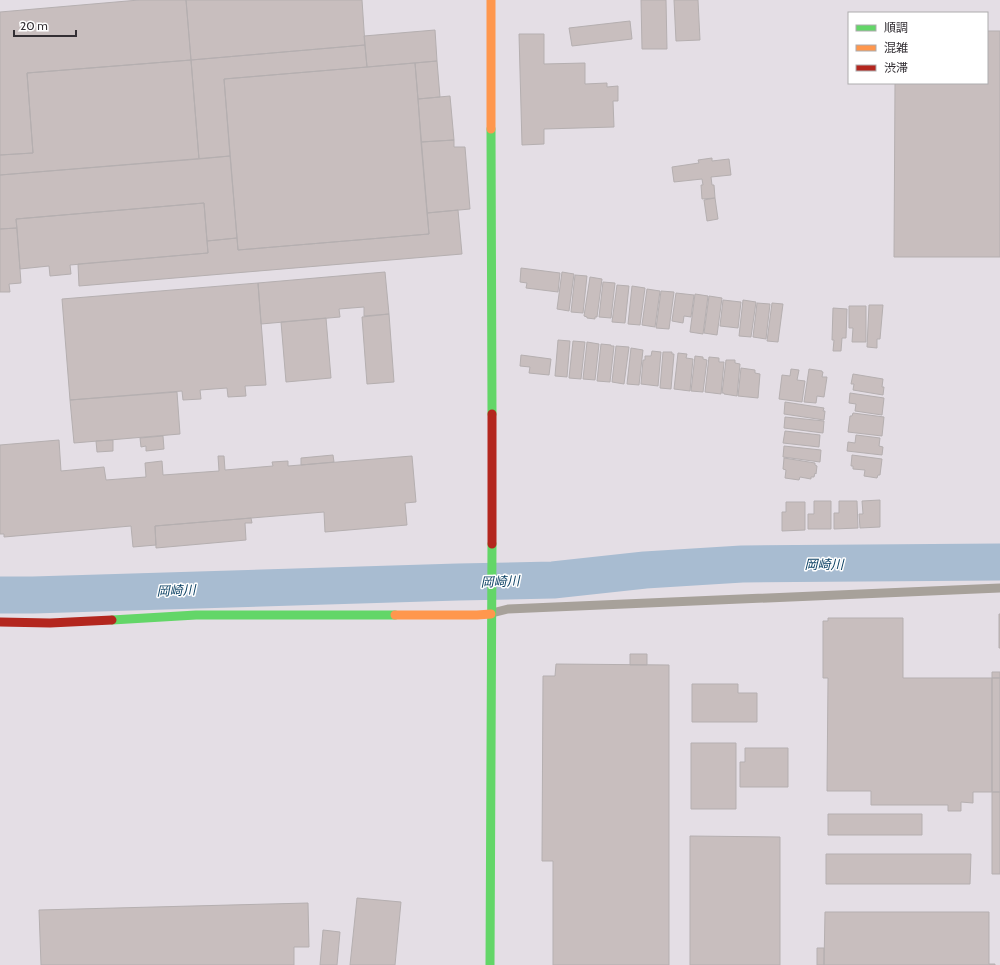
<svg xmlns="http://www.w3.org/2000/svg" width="1000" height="965" font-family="Cabin,'Noto Sans JP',sans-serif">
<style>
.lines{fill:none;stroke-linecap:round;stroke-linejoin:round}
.river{stroke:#a8bcd1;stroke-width:37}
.building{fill:#c8bebe;stroke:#b5afb0}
.lane{stroke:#a7a19a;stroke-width:9}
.fast{stroke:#63d668;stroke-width:9}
.slow{stroke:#ff974d;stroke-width:9}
.jam{stroke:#b3261e;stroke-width:9}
.labels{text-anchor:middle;stroke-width:3;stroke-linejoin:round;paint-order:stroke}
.water-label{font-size:13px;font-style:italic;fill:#033a5e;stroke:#fff}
</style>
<rect width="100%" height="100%" fill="#e4dee5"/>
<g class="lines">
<!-- river -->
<path class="river" d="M0,595h33l425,-13 95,-2 92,-10 97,-6 258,-2"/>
</g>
<!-- building -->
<path class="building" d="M139,0h47l5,60 -164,13 6,80 -33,2v-143z
M186,0h176l3,45 -174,15z
M641,0h25l1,49h-25z
M674,0h24l2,40 -24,1z
M630,21l2,18 -60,7 -3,-18z
M435,30l2,31 -70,6 -3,-31z
M987,31h13v226h-106l1,-174h92z
M519,34h25v30l41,-1v21l22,-1v4l11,-1v15h-5l1,26 -70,2v15l-22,1z
M365,45l2,22 -143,12 6,77 -31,3 -8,-99z
M191,60l8,99 -199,16v-20l33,-2 -6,-80z
M437,61l3,36 -22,2 -3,-36z
M415,63l14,171 -191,16 -14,-171z
M450,96l4,44 -33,2 -3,-43z
M454,140v7h11l5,62 -43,4 -6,-71z
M230,156l7,82 -30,3 -3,-38 -188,16 1,9 -17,1v-54z
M712,158v3l17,-2 2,16 -20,2 1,8h2l1,13 -13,1 -1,-14h2l-1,-6 -28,3 -2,-15 27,-4 -1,-3z
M715,198l3,21 -11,2 -3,-21z
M204,203l4,50 -138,12 1,9 -21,2 -1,-10 -29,3 -4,-50z
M458,210l4,44 -383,32 -1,-22 130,-11 -1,-12 30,-3 1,12 191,-16 -2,-21z
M17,228l4,55 -12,1 1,8h-10v-63z
M521,268l39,5 -2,19 -32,-4 1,-5 -7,-1z
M385,272l4,42 -25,2v-9l-25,2 1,8 -79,7 -3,-41z
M562,272l12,2 -5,37 -12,-2z
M575,275l12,1 -4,37 -12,-1z
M590,277l12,2 -5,38h-2v2l-8,-1v-1l-3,-1z
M603,282l12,1 -4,35 -12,-1z
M258,283l8,102 -21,1 1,10 -18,1 -1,-9 -27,2 1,9 -18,1 -1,-9 -112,9 -8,-101z
M617,285l12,1 -4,37 -13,-1z
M632,286l13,2 -5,37 -12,-1z
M647,289l13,2 -5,36 -13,-2z
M661,291l13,1 -5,37 -13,-1z
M676,293l18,2 -3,22 -7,-1 -1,7 -11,-2z
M695,294l13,2 -5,38 -13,-2z
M709,296l13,2 -5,37 -13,-2z
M723,300l18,2 -3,26 -18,-2z
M743,300l13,2 -5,35 -12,-1z
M757,303l13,1 -4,35 -13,-2z
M772,303l11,1 -5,38 -11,-1z
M869,305h14l-3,34h-3v9l-10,-1z
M849,306h17v36h-14l1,-14h-4z
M833,308l14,1 -1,29h-4l-1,13h-8l1,-11h-2z
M389,314l5,68 -27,2 -5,-67z
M326,318l5,60 -45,4 -5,-60z
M558,340l12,1 -3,36 -12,-1z
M573,341l12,1 -4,37 -12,-1z
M587,342l12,2 -4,36 -12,-1z
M601,344l10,1v1h3l-4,36 -13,-1z
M616,346l13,1 -5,37 -12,-2z
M631,348l12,2 -4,35 -12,-1z
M652,351l9,1 -3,34 -17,-2 2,-24h2v-4h6z
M663,352h9v2h2l-3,35 -11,-1z
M678,353l9,1 -1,4 7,1 -3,32 -16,-2z
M521,355l30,4 -2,16 -20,-2 1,-6 -10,-1z
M695,356l8,1v2l4,1 -4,32 -12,-1z
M709,357l10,1v4h5l-3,32 -16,-2z
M726,360h9v3l5,1 -3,32 -13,-2v-1h-2z
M741,368l14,2v3l5,1 -2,24 -20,-2z
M791,369l8,1 -2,10 8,1 -3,21 -23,-3 3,-24 8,1z
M809,369l13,2v1h1l-1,5h5l-3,20 -7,-1 -1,7 -12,-1z
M853,374l30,5 -1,8h2l-1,8 -30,-5 1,-6h-3z
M177,392l3,42 -106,9 -4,-43z
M850,393l34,5 -2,17 -27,-4 1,-7 -7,-1z
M785,402l39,6 -1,3h2l-1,9 -40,-6z
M853,413l31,4 -2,19 -34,-4 2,-16h2z
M785,417l39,4 -1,12 -39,-5z
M785,431l35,4 -1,12 -36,-4z
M856,435l24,3 -1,8 4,1 -1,8 -35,-4 1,-9 7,1z
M163,436l1,13 -18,2v-5l-5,1 -1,-9z
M59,440l2,31 43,-4 2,13 40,-3 -1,-14 17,-2 1,14 56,-4 -1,-15h6l1,14 48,-4 -1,-4 16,-1v5l124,-10 4,46 -11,1 2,22 -82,7 -1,-20 -169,14 1,19 -23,2 -2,-21 -127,11v-3h-4v-89z
M113,440v11l-16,1 -1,-11z
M784,446l37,4 -1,12 -37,-5z
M333,455l1,7 -33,3v-7z
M852,455l30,4 -2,16h-2l-1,3 -13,-2 1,-6 -12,-1v-3h-2z
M784,458l31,5v2l2,1 -1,8 -1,-1 -1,4h-3v2l-11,-2 -1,3 -14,-2 1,-8 -3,-1z
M880,500v27l-20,1 -1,-14h4l-1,-13z
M814,501h17v28h-23v-15h6z
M839,501h18l1,27 -24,1v-16h5z
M786,502h19v28l-23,1v-19h4z
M251,518l1,5h-7l1,17 -90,8 -1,-22z
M999,614h1v34h-1z
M828,618h75v60h89v114h-19v11l-12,-1v9h-13v-6h-77v-14h-44l1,-113h-5v-57h5z
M630,654h17v11h-17z
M556,664l113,1v300h-116v-104h-11l1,-185h12z
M992,672h8v6h-8z
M992,678h8v114h-8z
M692,684h46v9h19v29h-65z
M691,743h45v66h-45z
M745,748h43v39h-48v-25h5z
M992,792h8v82h-8z
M828,814h94v21h-94z
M690,836l90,1v128h-90z
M826,854h145l-1,30h-144z
M357,898l44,4 -6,63h-45z
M308,903l1,44h-15v18h-253l-2,-55z
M825,912h164v52h6v1h-171z
M323,930l17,2 -3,33h-17z
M817,948h7v17h-7z"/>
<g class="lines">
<!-- lane -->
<path class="lane" d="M492,613l16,-4 492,-21"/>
<!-- fast -->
<path class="fast" d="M491,129l1,285
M112,620l84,-5h199
M490,965l2,-421"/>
<!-- slow -->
<path class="slow" d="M491,0v129
M395,615h82l14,-1"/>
<!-- jam -->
<path class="jam" d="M492,414v130
M0,622l50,1 62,-3"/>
</g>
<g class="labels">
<!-- water labels -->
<g class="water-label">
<text x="824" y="569">岡崎川</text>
<text transform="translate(500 581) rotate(-2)" y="5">岡崎川</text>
<text transform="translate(176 590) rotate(-2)" y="5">岡崎川</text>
</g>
</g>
<!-- legend -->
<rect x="848" y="12" width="140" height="72" fill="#ffffff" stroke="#adacae"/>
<rect x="856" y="25" width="20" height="6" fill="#63d668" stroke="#adacae"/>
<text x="884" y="32" font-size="12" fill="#332f34">順調</text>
<rect x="856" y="45" width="20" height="6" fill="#ff974d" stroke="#adacae"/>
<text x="884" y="52" font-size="12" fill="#332f34">混雑</text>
<rect x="856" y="65" width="20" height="6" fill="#b3261e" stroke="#adacae"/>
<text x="884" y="72" font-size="12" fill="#332f34">渋滞</text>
<!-- scale -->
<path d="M14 30v6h62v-6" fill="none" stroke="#332f34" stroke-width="2"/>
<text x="20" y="30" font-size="12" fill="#332f34" stroke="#ffffff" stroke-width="3" paint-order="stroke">20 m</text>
</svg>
